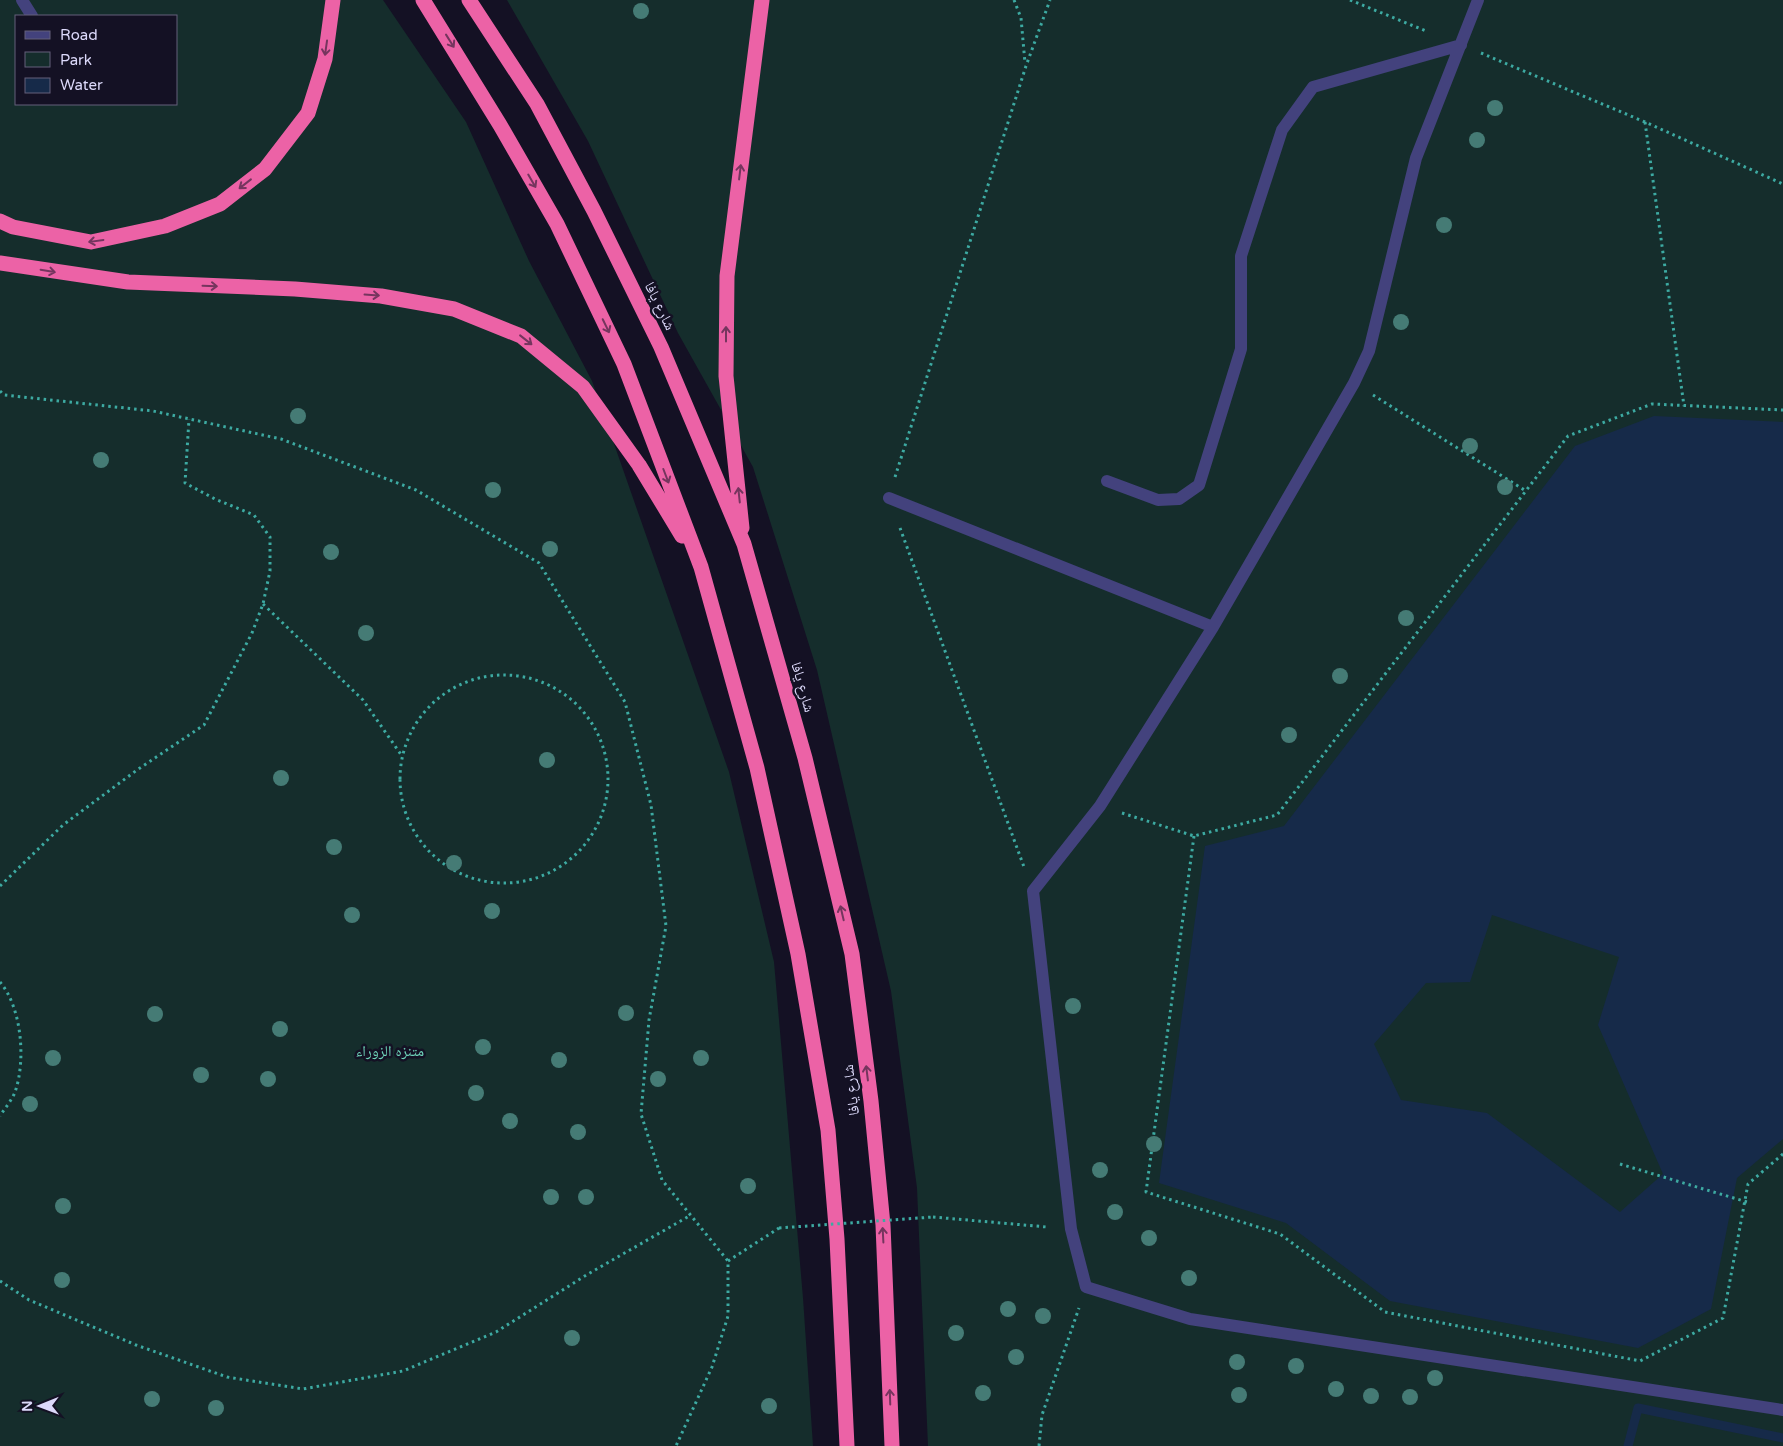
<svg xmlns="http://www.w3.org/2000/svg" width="1783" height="1446" font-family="'Varela Round','Noto Naskh Arabic',sans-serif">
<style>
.green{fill:#152d2c;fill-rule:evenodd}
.water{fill:#162a49;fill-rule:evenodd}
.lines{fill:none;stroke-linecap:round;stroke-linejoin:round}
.stream{stroke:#162a49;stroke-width:9}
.path{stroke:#3daaa2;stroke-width:3;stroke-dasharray:2.5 4;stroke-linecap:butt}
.minor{stroke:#43427d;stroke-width:12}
.highway{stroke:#ec62a6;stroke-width:15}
.path-bridge{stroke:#3daaa2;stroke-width:3;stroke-dasharray:2.5 4;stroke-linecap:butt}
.tree{fill:#457b75}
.oneway{stroke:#75355e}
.labels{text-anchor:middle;stroke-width:5;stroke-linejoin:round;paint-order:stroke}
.street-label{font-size:15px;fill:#dcd9fa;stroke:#141124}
.park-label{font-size:15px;fill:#6dd2b8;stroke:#141124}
</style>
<rect width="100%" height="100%" fill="#141124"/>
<!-- green -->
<path class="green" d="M0,0h383l83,122 63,139 63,120 137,391 45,190 29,336 10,148h-813zM16,16h160v88h-160z
M507,0h1276v1446h-855l-11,-258 -26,-197 -74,-321 -64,-203 -75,-134 -90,-192z"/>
<!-- water -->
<path class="water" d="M1654,416l129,6v717l-46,39 -26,131 -73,39 -248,-47 -104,-78 -127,-40 46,-337 79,-20 291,-380zM1492,915l127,42 -21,68 65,149 -43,38 -133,-99 -86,-13 -27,-56 52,-61 44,-1z"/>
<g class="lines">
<!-- stream -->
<path class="stream" d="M1628,1446l10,-38 145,30"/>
<!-- path -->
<path class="path" d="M1014,0l7,18 4,45
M1350,0l76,31
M1481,53l164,69 138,62
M1645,122l39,284
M0,391l4,4 149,16 128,28 135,51 123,73 86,139 26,103 15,121 -17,94 -8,94 21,66 66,81v55l-16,51 -36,79
M1373,395l153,96
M895,477l131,-411 24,-66
M900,528l124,339
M263,604l100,96 39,56
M400 779a104 104 0 1 1 208 0a104 104 0 1 1-208 0Z
M1122,813l72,23 83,-21 291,-379 84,-32 131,6
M1194,836l-48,356 134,42 105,78 255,49 83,-43 25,-134 35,-30
M0,886l63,-61 74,-55 67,-45 48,-92 11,-29 7,-33v-34l-16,-22 -39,-16 -30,-16 4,-64
M0,982c22,26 26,79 15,110 -3,8 -10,16 -15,24
M1620,1164l127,38
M933,1217l114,10
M728,1261l51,-33
M0,1281l29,19 107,45 91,32 76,12 100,-18 93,-39 92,-58 103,-59
M1039,1446l3,-31 37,-107"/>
<!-- minor -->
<path class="minor" d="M22,0l10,16
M1478,0l-62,158 -47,193 -15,32 -141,244 -113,179 -67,85 38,338 15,58 104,32 593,91
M1107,481l51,19 21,-1 20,-14 42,-136v-93l41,-126 31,-43 148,-42
M889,498l324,129"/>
<!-- highway -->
<path class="highway" d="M423,0l77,125 57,99 67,140 77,203 56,201 41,186 30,176 9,109 10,207
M469,0l68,104 57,107 67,136 83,197 61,214 47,196 19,147 12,124 9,221
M0,221l13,6 78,15 74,-16 55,-22 45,-35 43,-56 17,-54 8,-59
M0,263l128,19 167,7 86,7 73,13 67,27 62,51 56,78 43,71
M742,528l-16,-152 1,-100 35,-276"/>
<!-- path-bridge -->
<path class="path-bridge" d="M779,1228l154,-11"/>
</g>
<!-- trees -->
<g class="tree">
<circle cx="641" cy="11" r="8"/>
<circle cx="1495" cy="108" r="8"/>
<circle cx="1477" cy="140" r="8"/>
<circle cx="1444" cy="225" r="8"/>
<circle cx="1401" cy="322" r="8"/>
<circle cx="298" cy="416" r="8"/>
<circle cx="1470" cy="446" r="8"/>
<circle cx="101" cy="460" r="8"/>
<circle cx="1505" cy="487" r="8"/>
<circle cx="493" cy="490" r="8"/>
<circle cx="550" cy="549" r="8"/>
<circle cx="331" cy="552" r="8"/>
<circle cx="1406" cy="618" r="8"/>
<circle cx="366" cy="633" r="8"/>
<circle cx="1340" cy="676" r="8"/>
<circle cx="1289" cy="735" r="8"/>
<circle cx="547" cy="760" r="8"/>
<circle cx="281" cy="778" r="8"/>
<circle cx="334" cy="847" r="8"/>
<circle cx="454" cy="863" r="8"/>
<circle cx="492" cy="911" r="8"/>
<circle cx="352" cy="915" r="8"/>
<circle cx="1073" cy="1006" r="8"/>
<circle cx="626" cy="1013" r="8"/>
<circle cx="155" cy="1014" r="8"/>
<circle cx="280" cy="1029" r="8"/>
<circle cx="483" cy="1047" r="8"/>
<circle cx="53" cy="1058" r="8"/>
<circle cx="701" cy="1058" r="8"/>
<circle cx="559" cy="1060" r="8"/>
<circle cx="201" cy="1075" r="8"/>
<circle cx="268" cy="1079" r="8"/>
<circle cx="658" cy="1079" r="8"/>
<circle cx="476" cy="1093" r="8"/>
<circle cx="30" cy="1104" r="8"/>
<circle cx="510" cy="1121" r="8"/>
<circle cx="578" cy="1132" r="8"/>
<circle cx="1154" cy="1144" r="8"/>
<circle cx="1100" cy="1170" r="8"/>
<circle cx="748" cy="1186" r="8"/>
<circle cx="551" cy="1197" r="8"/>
<circle cx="586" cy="1197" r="8"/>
<circle cx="63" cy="1206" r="8"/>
<circle cx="1115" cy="1212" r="8"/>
<circle cx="1149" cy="1238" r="8"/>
<circle cx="1189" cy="1278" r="8"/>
<circle cx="62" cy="1280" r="8"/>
<circle cx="1008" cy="1309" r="8"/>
<circle cx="1043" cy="1316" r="8"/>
<circle cx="956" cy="1333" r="8"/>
<circle cx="572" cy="1338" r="8"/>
<circle cx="1016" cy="1357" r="8"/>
<circle cx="1237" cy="1362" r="8"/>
<circle cx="1296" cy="1366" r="8"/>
<circle cx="1435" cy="1378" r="8"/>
<circle cx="1336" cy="1389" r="8"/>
<circle cx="983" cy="1393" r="8"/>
<circle cx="1239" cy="1395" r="8"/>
<circle cx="1371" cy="1396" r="8"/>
<circle cx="1410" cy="1397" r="8"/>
<circle cx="152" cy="1399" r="8"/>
<circle cx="769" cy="1406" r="8"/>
<circle cx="216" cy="1408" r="8"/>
</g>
<!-- one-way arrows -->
<defs><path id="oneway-shaft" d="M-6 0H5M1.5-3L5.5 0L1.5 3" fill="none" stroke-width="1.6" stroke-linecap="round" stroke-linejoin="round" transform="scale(1.25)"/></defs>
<g class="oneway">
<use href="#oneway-shaft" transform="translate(450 41) rotate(58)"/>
<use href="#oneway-shaft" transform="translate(326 48) rotate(98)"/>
<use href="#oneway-shaft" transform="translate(740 172) rotate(-83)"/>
<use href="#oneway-shaft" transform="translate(532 181) rotate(60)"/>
<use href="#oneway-shaft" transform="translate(245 184) rotate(142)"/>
<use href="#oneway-shaft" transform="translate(96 241) rotate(172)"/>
<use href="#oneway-shaft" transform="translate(48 271) rotate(10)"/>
<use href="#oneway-shaft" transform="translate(210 286) rotate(2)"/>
<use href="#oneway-shaft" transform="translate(372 295) rotate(4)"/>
<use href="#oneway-shaft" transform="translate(606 326) rotate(64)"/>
<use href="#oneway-shaft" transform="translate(726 334) rotate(-90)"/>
<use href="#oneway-shaft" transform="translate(526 340) rotate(38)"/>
<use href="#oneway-shaft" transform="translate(666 476) rotate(69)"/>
<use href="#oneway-shaft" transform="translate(739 495) rotate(-96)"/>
<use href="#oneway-shaft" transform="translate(842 913) rotate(-103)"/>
<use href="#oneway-shaft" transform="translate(867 1073) rotate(-97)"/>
<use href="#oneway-shaft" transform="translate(883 1235) rotate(-93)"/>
<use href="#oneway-shaft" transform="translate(890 1397) rotate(-92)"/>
</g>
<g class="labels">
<!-- street labels -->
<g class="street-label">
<text transform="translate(660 306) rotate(64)" y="5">شارع يافا</text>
<text transform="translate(803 687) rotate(74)" y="5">شارع يافا</text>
<text transform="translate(851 1090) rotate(-97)" y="5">شارع يافا</text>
</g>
<!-- park labels -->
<g class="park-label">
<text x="390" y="1056">متنزه الزوراء</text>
</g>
</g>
<!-- legend -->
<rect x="15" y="15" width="162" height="90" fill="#141124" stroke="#64617a"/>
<rect x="25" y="31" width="25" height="8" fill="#43427d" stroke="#64617a"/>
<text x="60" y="40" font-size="15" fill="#dcd9fa">Road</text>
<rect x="25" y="52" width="25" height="15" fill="#152d2c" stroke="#64617a"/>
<text x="60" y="65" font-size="15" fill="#dcd9fa">Park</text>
<rect x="25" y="78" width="25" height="15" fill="#162a49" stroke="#64617a"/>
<text x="60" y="90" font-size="15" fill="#dcd9fa">Water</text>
<!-- north arrow -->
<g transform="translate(40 1406) rotate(269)" stroke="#141124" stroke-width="4" paint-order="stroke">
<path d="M0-4L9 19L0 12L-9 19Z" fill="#dcd9fa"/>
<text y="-8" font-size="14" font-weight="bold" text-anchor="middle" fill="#dcd9fa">N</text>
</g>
</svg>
